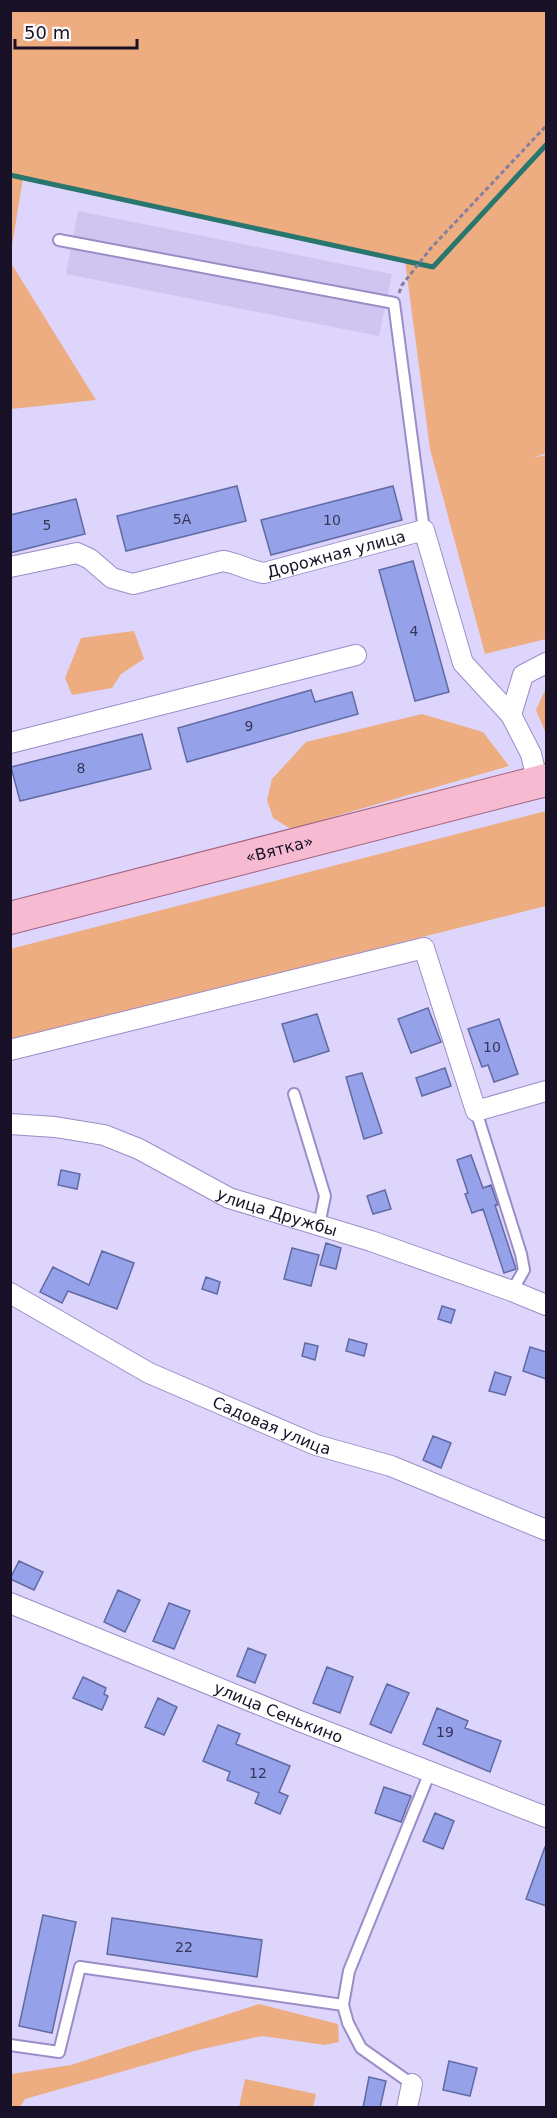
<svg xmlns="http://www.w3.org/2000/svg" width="557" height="2118" font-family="'DejaVu Sans',sans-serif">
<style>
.built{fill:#cfc5f0}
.green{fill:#edad80}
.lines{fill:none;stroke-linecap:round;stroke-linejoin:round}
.stream{stroke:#28766d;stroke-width:5}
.building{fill:#95a1e9;stroke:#616aa3;stroke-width:1.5}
.lane-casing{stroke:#9c8cc8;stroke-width:14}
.street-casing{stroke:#9c8cc8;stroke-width:22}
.primary-casing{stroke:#a46282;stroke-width:34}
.path{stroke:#877f9f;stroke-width:3;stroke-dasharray:4.5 3;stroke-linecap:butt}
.lane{stroke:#fff;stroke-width:10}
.street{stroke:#fff;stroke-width:20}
.primary{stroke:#f6bbd1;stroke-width:32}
.labels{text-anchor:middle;stroke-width:5;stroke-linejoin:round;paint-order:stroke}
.number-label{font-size:14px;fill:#373558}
.street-label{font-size:16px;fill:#181127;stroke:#fcfcfc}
</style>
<rect width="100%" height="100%" fill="#ded5fc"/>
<!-- built -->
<path class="built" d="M78,211l314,63 -13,62 -313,-62z"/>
<!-- green -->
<path class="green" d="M11,10l535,1v442l-13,5 13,-3v184l-61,15 -55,-205 -25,-188 -382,-83 -12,74z
M11,263l85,137 -85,9z
M134,631l10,28 -23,15 -9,14 -40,7 -7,-17 16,-40z
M546,688v46l-10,-24z
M422,714l61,18 26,34 -218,63 -18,-11 -6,-18 5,-21 34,-37z
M546,811v95l-535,134 -1,-91z
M259,2004l79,20 1,18 -14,3 -63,-9 -64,14 -173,49 -5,8h-9v-33l60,-9z
M245,2079l71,15 -3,13h-74z"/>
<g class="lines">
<!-- stream -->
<path class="stream" d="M10,175l423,92 113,-122"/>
</g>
<!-- building -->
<path class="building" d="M237,486l9,35 -120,30 -9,-35z
M393,486l9,34 -131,35 -10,-35z
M76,499l9,35 -75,19v-38z
M413,561l36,131 -34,9 -36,-131z
M311,690l4,12 37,-10 6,22 -171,48 -9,-34z
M142,734l9,35 -131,32 -9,-34z
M428,1008l13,34 -30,11 -13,-34z
M317,1014l12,37 -35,11 -12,-38z
M499,1019l19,55 -24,8 -6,-17 -6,2 -14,-38z
M445,1068l6,18 -29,10 -6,-18z
M362,1073l20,60 -18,6 -18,-62z
M471,1155l12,33 8,-3 7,20h-3l21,64 -12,4 -21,-64 -11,4 -7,-19 3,-1 -11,-33z
M61,1170l19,4 -3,15 -19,-4z
M385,1190l6,19 -18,5 -6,-18z
M326,1243l15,5 -5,21 -16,-4z
M292,1248l27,7 -8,31 -27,-7z
M102,1251l32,12 -17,46 -49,-18 -6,12 -22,-11 13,-25 36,18z
M206,1277l14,5 -3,12 -15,-5z
M442,1306l13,4 -4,13 -13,-4z
M349,1339l18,5 -3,12 -18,-5z
M305,1343l13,3 -3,14 -13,-4z
M530,1347l16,5v27l-23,-8z
M495,1372l16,5 -6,18 -16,-4z
M433,1436l18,7 -10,25 -18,-8z
M19,1561l24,11 -9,18 -24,-11z
M118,1590l22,10 -15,32 -21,-10z
M169,1603l21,8 -16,38 -21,-8z
M248,1648l18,7 -11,28 -18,-7z
M327,1667l26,10 -13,36 -27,-10z
M83,1677l23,11 -2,6 4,2 -6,14 -29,-12z
M387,1684l22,9 -18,40 -21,-9z
M158,1698l19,9 -13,28 -19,-8z
M437,1708l31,13 -3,7 36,13 -11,31 -67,-28z
M218,1725l22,9 -4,10 54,22 -11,26 9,4 -8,18 -25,-11 4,-10 -32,-13 3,-8 -27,-11z
M384,1787l27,9 -10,26 -26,-9z
M435,1813l19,8 -11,28 -20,-8z
M545,1847h1v59l-20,-7z
M43,1915l33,7 -24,111 -33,-7z
M112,1918l150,22 -5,37 -150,-23z
M449,2061l28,7 -7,28 -27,-6z
M369,2077l17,4 -6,27h-17z"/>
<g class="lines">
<!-- lane casing -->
<g class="lane-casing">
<path id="lane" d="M59,240l335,63 30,227
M294,1094l31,102 -6,29
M476,1111l45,143 3,16 -12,21
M10,2045l49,7 21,-85 263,38
M412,2084l-51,-36 -13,-25 -5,-18 6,-34 81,-199"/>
</g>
<!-- street casing -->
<g class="street-casing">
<g id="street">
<path id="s1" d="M10,567l67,-14 13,6 22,19 21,6 90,-23c14,2 27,10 41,12l160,-43 39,133 48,52 20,39 7,29"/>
<path d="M511,715l12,-40 23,-12"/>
<path d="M10,743l346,-88"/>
<path d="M10,1050l414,-102 52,163 70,-20"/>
<path id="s2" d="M10,1124l45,3 49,8 35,14 90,49 142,43 141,50 34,14"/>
<path id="s3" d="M10,1293l139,80 167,72 75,21 155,64"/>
<path id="s4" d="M10,1603l292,119 244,95"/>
<path d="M407,2108l5,-24"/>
</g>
</g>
<!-- primary casing -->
<g class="primary-casing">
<g id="primary">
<path id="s5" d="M10,918l536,-138"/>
</g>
</g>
<!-- path -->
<path class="path" d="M399,293l3,-8 29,-37 115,-122"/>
<!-- lane -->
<use href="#lane" class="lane"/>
<!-- street -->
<use href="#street" class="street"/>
<!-- primary -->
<use href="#primary" class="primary"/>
</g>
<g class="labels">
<!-- number labels -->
<g class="number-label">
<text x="182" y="524">5А</text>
<text x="332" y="525">10</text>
<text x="47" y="530">5</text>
<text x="414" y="636">4</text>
<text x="249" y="731">9</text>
<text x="81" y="773">8</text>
<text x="492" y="1052">10</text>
<text x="445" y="1737">19</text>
<text x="258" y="1778">12</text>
<text x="184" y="1952">22</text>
</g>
<!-- street labels -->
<g class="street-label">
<text dy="6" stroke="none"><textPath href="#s1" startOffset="344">Дорожная улица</textPath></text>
<text dy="6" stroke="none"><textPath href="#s5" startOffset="278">«Вятка»</textPath></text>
<text dy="6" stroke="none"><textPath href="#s2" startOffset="285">улица Дружбы</textPath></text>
<text dy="6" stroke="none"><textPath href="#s3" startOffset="294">Садовая улица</textPath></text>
<text dy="6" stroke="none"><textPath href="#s4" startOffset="290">улица Сенькино</textPath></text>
</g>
</g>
<!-- border -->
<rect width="557" height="2118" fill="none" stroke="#181127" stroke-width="24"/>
<!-- scale -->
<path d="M15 39v9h122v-9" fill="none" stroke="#181127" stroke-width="3"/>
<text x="24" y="39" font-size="18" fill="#181127" stroke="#fcfcfc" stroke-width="4.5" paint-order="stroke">50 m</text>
</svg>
